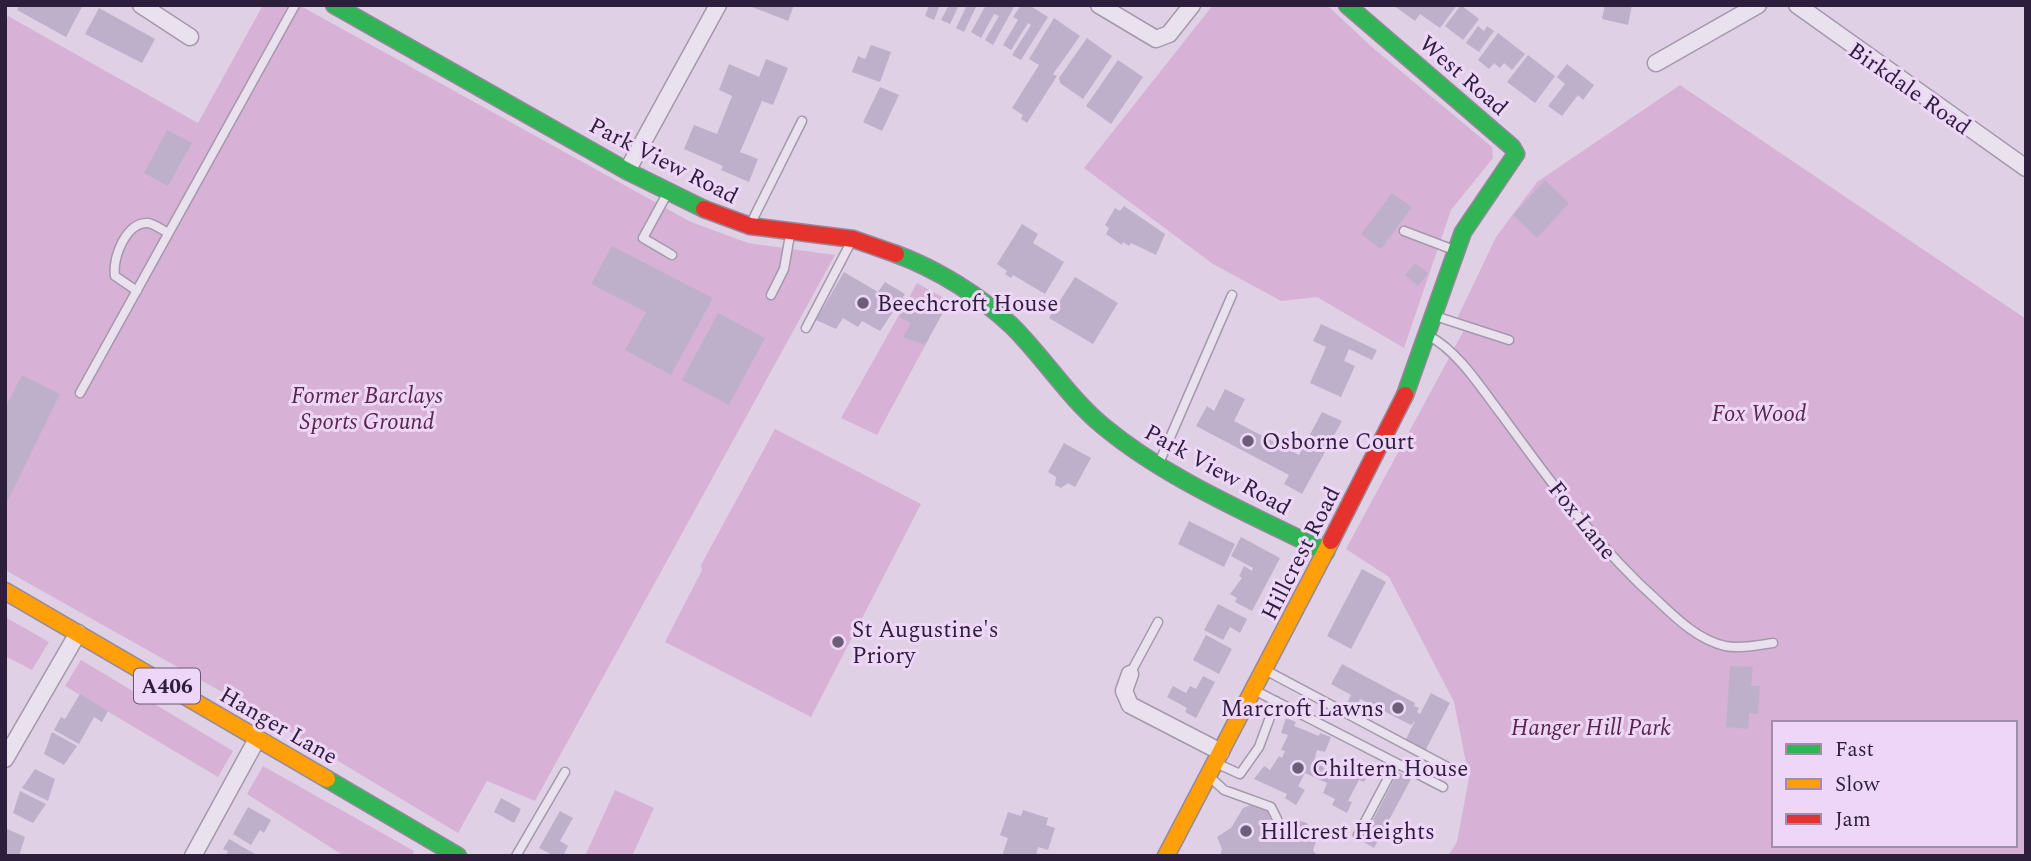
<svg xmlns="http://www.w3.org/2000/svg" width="2031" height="861" font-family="Spectral,serif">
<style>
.green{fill:#d7b2d6;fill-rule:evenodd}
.building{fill:#beb0ca}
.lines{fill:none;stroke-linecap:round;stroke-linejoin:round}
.lane-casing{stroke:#a598ac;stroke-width:11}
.street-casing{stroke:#a598ac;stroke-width:19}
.fast-casing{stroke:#94889b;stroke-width:19}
.slow-casing{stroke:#94889b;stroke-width:19}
.jam-casing{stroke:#94889b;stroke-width:19}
.lane{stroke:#eae1ee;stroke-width:8}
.street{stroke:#eae1ee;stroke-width:16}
.fast{stroke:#30b455;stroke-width:16}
.slow{stroke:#ff9f0a;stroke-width:16}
.jam{stroke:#e5322d;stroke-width:16}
.poi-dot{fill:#6c5d78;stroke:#edd6f7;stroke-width:2.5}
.labels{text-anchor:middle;stroke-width:6;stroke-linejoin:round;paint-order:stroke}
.shield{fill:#edd6f7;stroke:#675674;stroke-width:2}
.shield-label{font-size:21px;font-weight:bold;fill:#2d1f3c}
.street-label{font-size:23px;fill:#2d1f3c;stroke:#edd6f7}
.poi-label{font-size:23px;fill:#2d1f3c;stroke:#edd6f7;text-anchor:start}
.park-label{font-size:23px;font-style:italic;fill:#59254c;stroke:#edd6f7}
</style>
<rect width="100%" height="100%" fill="#e0d0e6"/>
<!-- green -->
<path class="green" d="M263,5h36l392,217 57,21 87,12 -300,546 -48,-20 -29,52 -220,-132 -233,-131v-548l3,-6 190,107z
M1213,5h114l46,43 119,99 1,11 -42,52 -47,138 -87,-51 -36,4 -68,-37 -129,-96z
M1680,85l346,234v537h-578l9,-14 12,-64 -15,-76 -65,-125 -43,-28 118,-219 -9,-7 41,-86 41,-55zM1774,723h241v122h-241z
M917,283l32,18 -72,134 -36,-17z
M775,429l146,75 -110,213 -146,-75 37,-72 -1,-5z
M5,617l44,25 -17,28 -27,-14z
M81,660l152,91 -15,26 -153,-91z
M263,766l151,85 -2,5h-68l-97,-62z
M615,790l39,18 -22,48h-47z"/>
<!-- building -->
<path class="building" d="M19,5h64l-17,32 -49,-27z
M747,5h47l-6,16z
M929,5h11l-6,15 -9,-4z
M949,5h10l-9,19 -9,-4z
M967,5h10l-13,27 -8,-4z
M986,5h29l-22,40 -8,-5 14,-24 -5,-2 -13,24 -10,-6z
M1021,5h8l19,12 -27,43 -9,-5 19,-30 -3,-2 -17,27 -8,-5 15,-25 -5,-3z
M1393,5h64l-17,23 -20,-14 -5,7z
M1461,5l18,14 -16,21 -18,-14z
M1605,5h27l-4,20 -26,-6z
M99,8l56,31 -13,24 -57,-29z
M1054,18l26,18 -27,38 4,2 -30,47 -6,-4 2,-4 -11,-7 27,-43 -10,-6z
M1478,26l6,5 3,-5 7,5 -15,21 -13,-9z
M1498,33l27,21 -13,16 -8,-7 -4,5 -6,-5 -5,6 -11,-9z
M1087,38l25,18 -29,43 -23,-16 -1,-5z
M871,45l20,7 -11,30 -28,-10 6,-16 7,3z
M1528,55l27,21 -20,27 -28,-21z
M766,59l22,9 -15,37 -11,-4 -22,51 18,7 -9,23 -28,-12 2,-4 -39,-17 10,-24 23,9 15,-38 -13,-6 10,-26 30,13z
M1118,60l25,17 -32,47 -25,-18z
M1567,64l27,21 -11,15 -5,-5 -16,21 -14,-10 17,-22 -8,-7z
M880,87l19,8 -17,36 -19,-9z
M167,130l25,13 -24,43 -24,-13z
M1545,180l24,23 -32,35 -24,-23z
M1392,193l20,14 -31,42 -20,-15z
M1124,206l41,28 -9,21 -25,-12 -2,3 -6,-4 -1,3 -16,-11 3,-6 -4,-3 10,-17 5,3z
M1022,224l16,10 -5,9 31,19 -19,32 -32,-19 -2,3 -6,-4 2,-3 -10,-7z
M612,246l101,52 -42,77 -46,-25 21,-38 -55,-28z
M1415,263l13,10 -10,13 -13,-11z
M844,272l34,20 7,-10 20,12 -25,37 -18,-10 -4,6 -15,-9 -7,11 -20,-9z
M1075,277l43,26 -25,41 -44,-26z
M920,301l20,9 2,4 -17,31 -22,-8 8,-14 -12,-6 8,-14 9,4z
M718,313l47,25 -36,67 -47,-25z
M1321,324l56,26 -5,10 -23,-11 -5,12 11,5 -14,31 -31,-14 16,-36 -13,-6z
M22,375l38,19 -55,112v-98z
M1225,389l20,10 -11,22 65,34 23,-43 20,9 -40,73 -18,-10 5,-9 -93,-49 11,-20 7,5z
M1064,443l27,15 -16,29 -7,-4 -7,5 -6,-3 1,-8 -8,-5z
M1189,521l46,23 -11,23 -46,-23z
M1241,537l39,21 -28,53 -17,-9 2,-4 -7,-4 12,-16 -3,-2 5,-10 8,5 1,-3 -22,-12z
M1362,569l24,13 -35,67 -24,-13z
M1218,604l29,15 -7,14 -10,-6 -7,13 -19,-10z
M1206,635l26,14 -13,25 -26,-14z
M1342,664l73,39 -1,3 5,2 -2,4 3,2 11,-21 19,10 -25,48 -20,-10 10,-20 -4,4 -51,-26 -4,9 -9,-5 4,-8 -20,-11z
M1730,666l23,1 -2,19h9l-2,28 -9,-1 -1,16 -22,-2z
M1203,676l12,6 -19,36 -11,-6 2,-4 -20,-11 6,-11 13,7 4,-7 6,3z
M80,694l28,17 -6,11 -8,-5 -15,27 -25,-14 7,-13 4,2z
M1286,718l10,4 -2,4 25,10 1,-3 11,4 -6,15 -8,-2 -3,12 19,10 5,-9 13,7 3,-6 15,7 -5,11 -5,-2 -11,21 4,1 -5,11 -15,-8 3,-6 -12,-6 4,-10 -22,-10 -7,13 7,4 -9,15 -11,-7 2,-4 -33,-15 10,-13 6,4 9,-14 3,2 3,-7 -4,-1 7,-15 -7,-2z
M52,732l25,14 -13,19 -20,-11z
M35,769l20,10 -7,22 -26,-13z
M1398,772l13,7 -37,69 -12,-7z
M20,791l26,13 -13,19 -20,-10z
M501,798l20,11 -7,14 -20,-11z
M1250,805l18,6 3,7 -6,16 3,8 9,-5 3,-10 17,-7 10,3 9,19 -3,8 4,6h-97l2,-7 -5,-12 14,-9 12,-20z
M248,807l23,13 -7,13 -4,-3 -9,15 -18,-11z
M1023,810l25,8 -2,7 9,3 -7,22 -10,-3 -2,9h-34l6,-18 -8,-3 8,-23 13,4z
M560,811l13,7 -13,23 8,5 -5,10h-9l-15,-8z
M5,828l20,9 -6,19 -14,-3z
M229,839l26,15 -1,2h-28l2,-5 -5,-2z"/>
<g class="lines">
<!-- lane casing -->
<g class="lane-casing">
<path id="lane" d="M667,194l-24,44 29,17
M751,223l51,-102
M1404,231l50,19
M137,291l-22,-15c-3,-18 11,-54 33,-53 7,1 14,7 20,10
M771,295l13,-26 6,-34
M1435,316l74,24
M806,328l45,-86
M1429,336c29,15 52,52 72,78 49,67 96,133 158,188 19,18 40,38 66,44 16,3 33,-1 48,-3
M80,393l215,-388
M1159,463l73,-168
M1267,671l186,99
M1130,674l28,-52
M1256,691l187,96
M1218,764l22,10 19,-27 17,-46
M1211,778l13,12 47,17 6,12
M1358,835l38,-72
M516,856l49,-84"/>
</g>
<!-- street casing -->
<g class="street-casing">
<path id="street" d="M141,5l49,32
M1099,5l57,34 13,-5 23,-29
M1797,5l229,163
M1656,63l102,-58
M627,171l91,-166
M1130,674l-6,17 6,14 91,47
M5,759l73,-126
M193,856l64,-117"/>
</g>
<!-- fast casing -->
<g class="fast-casing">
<path id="fast" d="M334,5l293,166 77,38
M1347,5l165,142 4,7 -53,78 -58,163
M896,254c41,15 86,43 117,73 31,31 56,71 90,99 65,54 148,88 223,126
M327,779l131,77"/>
</g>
<!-- slow casing -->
<g class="slow-casing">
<path id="slow" d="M5,591l322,188
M1166,856l165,-315"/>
</g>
<!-- jam casing -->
<g class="jam-casing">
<path id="jam" d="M704,209l46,17 103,13 43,15
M1331,541l74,-146"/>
</g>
<!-- lane -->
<use href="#lane" class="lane"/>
<!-- street -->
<use href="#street" class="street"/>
<!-- fast -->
<use href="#fast" class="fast"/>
<!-- slow -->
<use href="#slow" class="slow"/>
<!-- jam -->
<use href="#jam" class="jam"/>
</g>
<!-- markers -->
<g class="poi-dot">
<circle cx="863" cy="303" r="7"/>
<circle cx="1248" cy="441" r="7"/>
<circle cx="838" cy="642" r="7"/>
<circle cx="1398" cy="708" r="7"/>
<circle cx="1298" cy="768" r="7"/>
<circle cx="1246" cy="831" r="7"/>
</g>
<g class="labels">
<!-- shield labels -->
<rect class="shield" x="134" y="668.5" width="66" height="35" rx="5"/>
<g class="shield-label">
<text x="167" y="693">A406</text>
</g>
<!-- street labels -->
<g class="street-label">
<text transform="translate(1464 75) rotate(41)" y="8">West Road</text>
<text transform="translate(1910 88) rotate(35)" y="8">Birkdale Road</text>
<text transform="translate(664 160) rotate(27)" y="8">Park View Road</text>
<text transform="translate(1218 469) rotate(29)" y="8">Park View Road</text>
<text transform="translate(1583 520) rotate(51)" y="8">Fox Lane</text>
<text transform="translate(1300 553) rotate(-63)" y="8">Hillcrest Road</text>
<text transform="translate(279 725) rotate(30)" y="8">Hanger Lane</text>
</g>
<!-- poi labels -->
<g class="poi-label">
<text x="877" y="311">Beechcroft House</text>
<text x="1262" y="449">Osborne Court</text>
<text x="852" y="637">St Augustine's<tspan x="852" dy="26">Priory</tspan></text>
<text x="1384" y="716" text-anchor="end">Marcroft Lawns</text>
<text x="1312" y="776">Chiltern House</text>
<text x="1260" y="839">Hillcrest Heights</text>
</g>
<!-- park labels -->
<g class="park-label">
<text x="367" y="403">Former Barclays<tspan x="367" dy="26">Sports Ground</tspan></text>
<text x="1759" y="421">Fox Wood</text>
<text x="1591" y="735">Hanger Hill Park</text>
</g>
</g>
<!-- border -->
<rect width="2031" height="861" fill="none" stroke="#2d1f3c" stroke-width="14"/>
<!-- legend -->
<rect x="1772" y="721" width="245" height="126" fill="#edd6f7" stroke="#a08dac" stroke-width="2"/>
<rect x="1786" y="744" width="35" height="10" fill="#30b455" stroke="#a08dac" stroke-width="2"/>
<text x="1835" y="756" font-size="21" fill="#2d1f3c">Fast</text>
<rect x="1786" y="779" width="35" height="10" fill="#ff9f0a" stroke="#a08dac" stroke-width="2"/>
<text x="1835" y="791" font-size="21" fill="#2d1f3c">Slow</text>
<rect x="1786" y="814" width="35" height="10" fill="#e5322d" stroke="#a08dac" stroke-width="2"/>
<text x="1835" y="826" font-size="21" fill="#2d1f3c">Jam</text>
</svg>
